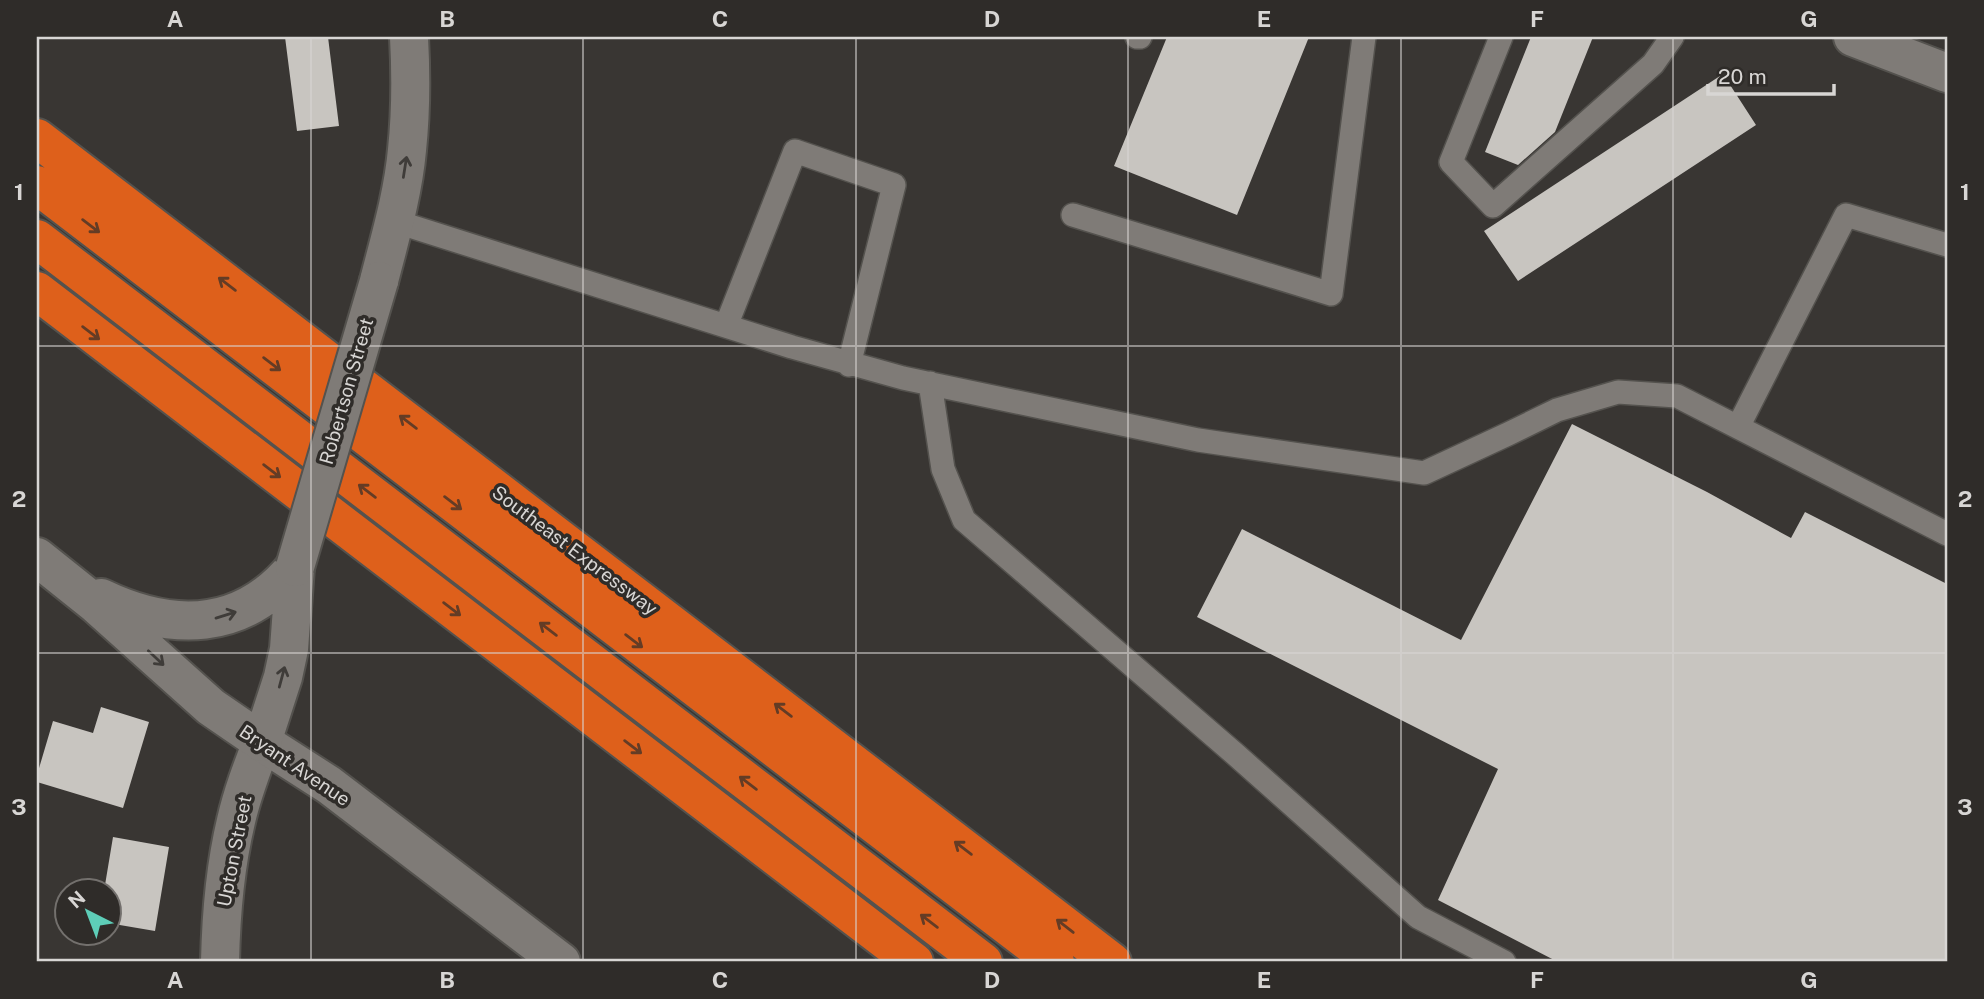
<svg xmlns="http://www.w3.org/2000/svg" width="1984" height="999" font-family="'Public Sans',sans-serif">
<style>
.building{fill:#c8c5c0}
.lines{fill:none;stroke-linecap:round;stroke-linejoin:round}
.service-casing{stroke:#54524e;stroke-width:26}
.minor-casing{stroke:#54524e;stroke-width:42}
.tertiary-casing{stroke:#54524e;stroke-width:42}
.secondary-casing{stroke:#54524e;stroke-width:42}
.motorway-casing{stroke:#54524e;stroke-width:42}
.service{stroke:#7f7b77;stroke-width:23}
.minor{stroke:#7f7b77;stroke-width:38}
.tertiary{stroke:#7f7b77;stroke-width:38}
.secondary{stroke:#7f7b77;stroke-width:38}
.motorway{stroke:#de601b;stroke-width:38}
.secondary-bridge-casing{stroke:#54524e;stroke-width:42;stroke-linecap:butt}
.secondary-bridge{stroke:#7f7b77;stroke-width:38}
.oneway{stroke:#3f3c39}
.oneway2{stroke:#643c25}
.grid{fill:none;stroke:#d8d6d4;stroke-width:2;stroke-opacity:0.55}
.labels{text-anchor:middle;stroke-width:7;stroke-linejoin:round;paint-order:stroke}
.street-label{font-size:19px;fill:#d8d6d4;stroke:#2f2c29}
.neatline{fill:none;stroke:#d8d6d4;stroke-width:2.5}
.grid-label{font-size:23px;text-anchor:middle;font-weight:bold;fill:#d8d6d4}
</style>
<rect width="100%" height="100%" fill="#393633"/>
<!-- building -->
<path class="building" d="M285,37h43l11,89 -42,5z
M1167,37h142l-72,178 -123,-49z
M1531,37h62l-38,95 -37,33 -33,-13z
M1723,74l33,51 -238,156 -34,-50z
M1572,424l135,68 84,46 14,-26 142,72v378h-389l-120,-62 60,-131 -301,-152 45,-88 219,111z
M101,707l48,15 -26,86 -86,-26v-7l16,-54 40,12z
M113,837l56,10 -14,84 -47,-8v-32h-4z"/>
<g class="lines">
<!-- service casing -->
<g class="service-casing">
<path id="service" d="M1137,37h3
M1501,37l-50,125 42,44 160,-142 19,-27
M1073,215l258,79 33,-257
M394,221l398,126 111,31 295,62 226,33 84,-39 49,-24 61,-18 59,4 270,138
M726,326l69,-175 99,34 -45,180
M930,383l13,86 21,51 271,234 183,163 86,45
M1738,427l108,-212 101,30"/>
</g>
<!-- minor casing -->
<g class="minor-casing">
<path id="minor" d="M220,962c1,-47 5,-95 16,-141 6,-27 16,-53 26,-79"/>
</g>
<!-- tertiary casing -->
<g class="tertiary-casing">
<path id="tertiary" d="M262,742l67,43 232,177"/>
</g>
<!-- secondary casing -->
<g class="secondary-casing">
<path id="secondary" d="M1853,37l94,36
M379,281c11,-43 24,-87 28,-131 4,-38 4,-76 2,-113
M37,557l60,48 114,102 51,35 21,-65 6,-28 6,-82
M101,598c71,34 141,34 194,-31"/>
</g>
<!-- motorway casing -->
<g class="motorway-casing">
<path id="motorway" d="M37,138l1075,824
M37,185l1018,777
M37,239l946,723
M37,291l877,671"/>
</g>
<!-- service -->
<use href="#service" class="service"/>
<!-- minor -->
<use href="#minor" class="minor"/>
<!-- tertiary -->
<use href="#tertiary" class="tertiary"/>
<!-- secondary -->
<use href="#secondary" class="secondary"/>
<!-- motorway -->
<use href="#motorway" class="motorway"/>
<!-- secondary-bridge casing -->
<g class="secondary-bridge-casing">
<path id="secondary-bridge" d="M295,567l84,-286"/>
</g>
<!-- secondary-bridge -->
<use href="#secondary-bridge" class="secondary-bridge"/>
</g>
<!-- one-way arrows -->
<defs><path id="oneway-shaft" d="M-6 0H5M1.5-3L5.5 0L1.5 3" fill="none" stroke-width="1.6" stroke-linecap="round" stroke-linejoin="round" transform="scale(1.75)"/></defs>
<g class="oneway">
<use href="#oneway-shaft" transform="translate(405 167) rotate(-81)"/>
<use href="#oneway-shaft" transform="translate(226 615) rotate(-17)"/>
<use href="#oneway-shaft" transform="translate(156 658) rotate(43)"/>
<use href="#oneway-shaft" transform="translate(282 677) rotate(-75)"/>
</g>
<g class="oneway2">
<use href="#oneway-shaft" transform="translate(91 226) rotate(37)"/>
<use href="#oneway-shaft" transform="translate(227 284) rotate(-143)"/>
<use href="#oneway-shaft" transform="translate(91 333) rotate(37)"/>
<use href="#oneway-shaft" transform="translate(272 364) rotate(37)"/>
<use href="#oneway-shaft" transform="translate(408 422) rotate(-143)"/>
<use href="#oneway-shaft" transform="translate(272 471) rotate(37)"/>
<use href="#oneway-shaft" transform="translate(367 491) rotate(-143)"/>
<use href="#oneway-shaft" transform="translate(453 503) rotate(37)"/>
<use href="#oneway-shaft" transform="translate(452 609) rotate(37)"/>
<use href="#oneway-shaft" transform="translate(548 629) rotate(-143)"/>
<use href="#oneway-shaft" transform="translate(634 641) rotate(37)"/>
<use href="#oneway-shaft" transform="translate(783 710) rotate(-143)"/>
<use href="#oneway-shaft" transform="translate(633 747) rotate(37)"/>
<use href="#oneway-shaft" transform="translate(748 783) rotate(-143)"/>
<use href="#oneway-shaft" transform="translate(963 848) rotate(-143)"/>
<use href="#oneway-shaft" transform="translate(929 921) rotate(-143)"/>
<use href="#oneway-shaft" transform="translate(1065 926) rotate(-142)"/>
</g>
<!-- grid -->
<path class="grid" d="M311,37v925M583,37v925M856,37v925M1128,37v925M1401,37v925M1673,37v925M37,346h1910M37,653h1910"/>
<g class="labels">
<!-- street labels -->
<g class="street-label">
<text transform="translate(346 391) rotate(-74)" y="7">Robertson Street</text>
<text transform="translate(575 550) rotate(37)" y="7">Southeast Expressway</text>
<text transform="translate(295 765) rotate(34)" y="7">Bryant Avenue</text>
<text transform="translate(234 851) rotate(-79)" y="7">Upton Street</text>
</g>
</g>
<!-- border -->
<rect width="1984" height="999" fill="none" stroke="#2f2c29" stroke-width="77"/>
<!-- north arrow -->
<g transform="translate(88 912) rotate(318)"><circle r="33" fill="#2f2c29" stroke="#73706d" stroke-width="2"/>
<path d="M0-5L12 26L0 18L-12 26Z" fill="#5eceb8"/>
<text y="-10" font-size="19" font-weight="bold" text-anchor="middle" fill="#d8d6d4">N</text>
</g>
<!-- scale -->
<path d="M1708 84v10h126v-10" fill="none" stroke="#d8d6d4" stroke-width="3.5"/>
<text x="1718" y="84" font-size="21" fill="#d8d6d4" stroke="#2f2c29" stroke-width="5" paint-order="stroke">20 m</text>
<rect x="38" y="38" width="1908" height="922" class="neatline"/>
<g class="grid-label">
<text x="175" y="27">A</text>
<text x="447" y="27">B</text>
<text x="720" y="27">C</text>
<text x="992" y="27">D</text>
<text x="1264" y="27">E</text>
<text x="1537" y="27">F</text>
<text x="1809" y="27">G</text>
<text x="19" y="200">1</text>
<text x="1965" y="200">1</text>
<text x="19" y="507">2</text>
<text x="1965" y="507">2</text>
<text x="19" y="815">3</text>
<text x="1965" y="815">3</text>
<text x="175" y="988">A</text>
<text x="447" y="988">B</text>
<text x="720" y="988">C</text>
<text x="992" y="988">D</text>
<text x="1264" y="988">E</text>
<text x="1537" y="988">F</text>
<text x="1809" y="988">G</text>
</g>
</svg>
